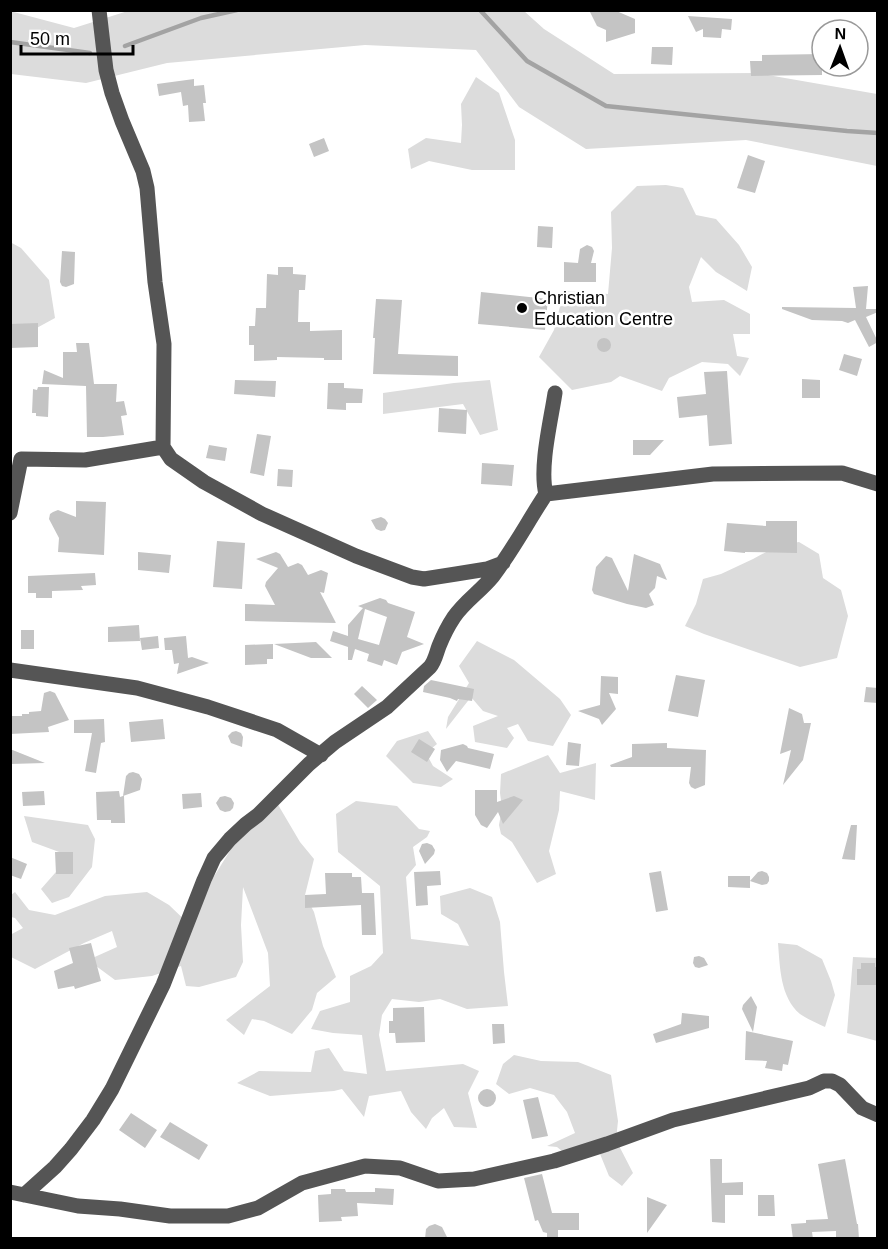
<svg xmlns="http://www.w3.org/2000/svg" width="888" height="1249" font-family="Arial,sans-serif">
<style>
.green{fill:#dcdcdc}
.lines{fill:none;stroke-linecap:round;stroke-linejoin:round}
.stream{stroke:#a3a3a3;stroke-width:4.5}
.building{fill:#c4c4c4;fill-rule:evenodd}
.minor{stroke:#555;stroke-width:15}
.poi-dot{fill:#000;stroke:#fff;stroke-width:2}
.labels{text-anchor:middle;stroke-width:5;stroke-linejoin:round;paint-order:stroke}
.poi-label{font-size:18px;fill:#000;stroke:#fff;text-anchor:start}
</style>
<rect width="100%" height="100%" fill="#fff"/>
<!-- green -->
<path class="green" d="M131,10l393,1 20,18 70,45 143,-1 120,21v72l-131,-26 -160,9 -67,-42 -43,-57 -111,-5 -198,18 -81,20 -75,-9 -1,-63 64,17z
M476,77l23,16 16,47v30h-43l-43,-9 -18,8 -3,-20 18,-11 35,5 1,-18 -1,-21z
M666,185l17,3 13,27 20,4 23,26 13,22 -5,24 -31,-19 -15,-15 -12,30 3,15 32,-2 26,14v20h-17l4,22 12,2 -9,18 -12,-12 -26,-2 -33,16 -7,13 -42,-15 -9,6 -39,8 -33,-33 15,-27 10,-39 44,3 4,-46 -1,-36 26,-26z
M10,242l11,6 28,32 6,38 -22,12h-22z
M490,380l8,50 -18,5 -17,-31 -80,10v-21l71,-10z
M799,542l20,12 4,24 18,12 7,26 -11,42 -37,9 -96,-33 -19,-8 11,-22 7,-25 18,-5 32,-15 26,-14z
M477,641l37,19 46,39 11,16 -18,31 -25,-5 -10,-17 -11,4 7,10 -7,10 -32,-6 -2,-16 25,-10 -15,-5 -12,-14 -25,32 2,-12 21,-34 -10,-17z
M428,731l9,13 -11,9 7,13 20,13 -12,8 -28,-4 -27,-27 11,-15z
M548,755l12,18 36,-10 -1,37 -35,-9 -1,19 -10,41 7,23 -19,9 -25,-41 -11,-8 -2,-9 3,-17 -2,-15 1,-19z
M356,801l41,5 22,23 11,2 -3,6 -14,10 3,18 -10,12 5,62 58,7 -11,-22 -17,-10 -1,-18 30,-8 22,9 8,25 4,50 4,34 -41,3 -27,-10 -21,3 -27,-3 -10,16 -3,20 7,36 77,-7 16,7 -11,22 9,35 -23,-1 -10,-19 -12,10 -6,11 -15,-17 -10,-21 -32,5 -5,21 -22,-28 -8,2 -64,5 -33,-13 22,-12 52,1 4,-21 14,-3 15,23 23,3 -5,-39 -29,-2 -22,-4 9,-18 30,-9v-26l21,-10 12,-13 -3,-67 -42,-34 -2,-38z
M277,803l23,39 14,17 -9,36 9,17 9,34 13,31 -19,16 -5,17 -20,24 -28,-13 -12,-2 -8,16 -18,-15 44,-34 -2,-33 -25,-66 -2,38 2,37 -7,15 -37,10 -13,-1 -5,-20 -29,10 -37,4 -27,-20 29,-13 -5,-16 -28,12 -49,26 -24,-12 -1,-22 13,-7 -8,-10 -4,-1v-22l4,-3 14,18 26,5 50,-19 42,-4 22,13 23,22 21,-49 28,-45z
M24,816l64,9 7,14 -3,28 -23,30 -17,6 -11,-14 29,-33 -38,-14z
M778,943l19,2 25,14 9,22 4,14 -10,32c-8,-4 -18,-8 -25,-13 -20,-17 -20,-47 -22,-71z
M853,957l24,1v83l-30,-8z
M514,1055l27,6 37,1 33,13 7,46 -2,19 17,33 -11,13 -13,-10 -9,-22 -28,5 -15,-12 -10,-1 28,-13 -8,-21 -13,-17 -24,-7 -21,6 -13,-10 7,-20z"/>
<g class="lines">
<!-- stream -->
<path class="stream" d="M480,10l47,51 79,45 241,25 31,2
M10,42l80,11
M125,46l76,-28 36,-8"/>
</g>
<!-- building -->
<path class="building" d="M589,10h25l21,9v14l-29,9v-12l-9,-4z
M688,16l44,3 -1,11 -9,-1 -1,9 -18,-1v-8l-7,3z
M652,47h21l-1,18 -21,-1z
M822,54v21l-71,1 -1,-15h12v-6z
M194,79v7l10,-1 2,18h-3l2,18 -16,1 -1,-17 -5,1 -2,-14 -22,4 -2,-12z
M324,138l5,13 -15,6 -5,-13z
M748,155l17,6 -10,32 -18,-5z
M538,226l15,1 -1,21 -15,-1z
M587,245l5,2 2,4 -3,12h5v19h-32v-20l14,1 2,-14z
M62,251l13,1 -1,32 -8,3 -4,-1 -2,-4z
M278,267h15v7l13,1 -1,15h-6l-1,32h12v9l32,-1v30h-18v-2l-47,-1v3l-23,1v-16h-5v-19h6l1,-18h10l1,-34 11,1z
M868,286l-2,23h12v3l-12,5 12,25 -9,5 -14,-27 -7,3 -6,-2 -30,-1 -30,-11v-2l74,1 -3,-21z
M481,292l67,7 -3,31 -67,-6z
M376,299l26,1 -4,54 60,2v20l-85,-2 2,-36h-2z
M38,323v24l-28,1v-24z
M597 345a7 7 0 1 1 14 0a7 7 0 1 1-14 0Z
M76,343h13l5,41h23l-1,18 8,-1 3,14 -6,1 3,19 -21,2h-16l-1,-51 -44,-2 2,-14 19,8v-26h14z
M844,354l18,5 -5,17 -18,-6z
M727,371l5,73 -23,2 -2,-31 -28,3 -2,-21 29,-3 -2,-22z
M802,379l18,1v18h-18z
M235,380l41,1 -1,16 -41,-3z
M328,383h16v5l19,1 -1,14h-16v7l-19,-1z
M38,387h11l-1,30 -12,-1v-3h-4l1,-24 4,1z
M439,408l28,2 -1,24 -28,-2z
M257,434l14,2 -7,40 -14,-3z
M633,440h31l-14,15h-17z
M209,445l18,3 -2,13 -19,-3z
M482,463l32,2 -2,21 -31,-2z
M278,469l15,1 -1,17 -15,-1z
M76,501l30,1 -2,53 -46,-3 1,-14 -10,-19 1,-5 3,-2 5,-2 18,7z
M381,517l4,2 3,4 -3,7 -4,1 -5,-2 -5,-9z
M766,521h31v32l-52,-1v1l-21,-2 3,-28 39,3z
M217,541l28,2 -3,46 -29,-2z
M138,552l33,3 -2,18 -31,-3z
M276,552l4,2 8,13 10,-4 4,2 6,10 13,-5 7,3 -4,20 -4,-1 16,31 -91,-2v-17l30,1 -10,-19 1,-4 12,-14 -22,-9z
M634,554l26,10 7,16 -10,-4 -2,12 -6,6 5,11 -8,3 -19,-4 -33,-10 -2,-4 4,-23 10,-11 6,2 16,33z
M95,573l1,12 -15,1 2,4 -31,1v7h-16v-5h-8v-17z
M380,598l6,2 2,3 27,9 -8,25 17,7 -22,8 -5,13 -13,-5 -2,6 -15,-5 2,-7 -14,-5 -3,11h-4v-13l-18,-6 3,-10 15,5v-11l15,-17 -5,-2zM365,609l22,8 -8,28 -21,-6z
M139,625l1,16 -32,1v-15z
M21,630h13v19h-13z
M158,636l1,12 -17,2 -2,-12z
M186,636l2,22 4,-1 17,6 -32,11 2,-11 -5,1 -2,-14h-7l-1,-12z
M316,642l16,16h-21l-37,-14z
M273,644v15h-6v5l-22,1v-20z
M676,675l29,5 -7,37 -30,-6z
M601,676l17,1v17l-9,-1 7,16 -14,16 -3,-6 -21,-8 22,-6z
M431,680l43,9 -2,12 -14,-2 -1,2 -7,-3 -27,-6 1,-6z
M362,686l15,14 -9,8 -14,-14z
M866,687l12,1v15l-14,-1z
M50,691l5,2 14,27 -21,7 1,5 -39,2v-18h12v-2h7v-2l12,-1 3,-18z
M789,708l13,6 2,9h7l-8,37 -20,25 8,-35 -11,4z
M104,719l1,23 -4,1 -5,30 -11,-2 7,-38h-18v-13z
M163,719l2,20 -34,3 -2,-20z
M236,731l5,2 2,4 -1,10 -11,-4 -3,-7 4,-4z
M419,739l16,10 -8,13 -16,-10z
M568,742l13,2 -2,22 -13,-1z
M667,743v5l39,2 -1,35 -10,4 -4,-2 -2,-4 2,-16h-80l-1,-2 22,-8v-13z
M463,744l4,2 1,2 26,6 -4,15 -34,-8 -9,11 -7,-12 1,-10z
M10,749l35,14 -35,1z
M133,772l6,2 3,5 -2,11 -17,6h1l1,27h-14v-3h-14l-1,-28 23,-1 1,6 3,-1 3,-20 3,-3z
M475,790h22v12l17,-6 9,4 -20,24 -5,-12 -11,16 -6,-3 -6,-10z
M44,791l1,14 -22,1 -1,-14z
M201,793l1,14 -19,2 -1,-15z
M225,796l6,2 3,5 -1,5 -3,3 -5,1 -5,-2 -4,-7 4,-6z
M851,825h6l-2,35 -13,-1z
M427,843l5,2 3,5 -1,4 -9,10 -6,-13 3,-7z
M55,852h18v22h-17z
M10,857l17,7 -6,15 -11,-4z
M440,871l1,14 -14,1 1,19 -12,1 -2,-34z
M661,871l7,39 -12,2 -7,-39z
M762,871l5,2 2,4v4l-2,3 -5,1 -12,-4v7l-22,-1v-11h22v5l8,-9z
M325,873h27v4h9l1,16h12l2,42h-14l-1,-30 -56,3v-13l21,-1z
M91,943l10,38 -26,8 -1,-3 -16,3 -4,-18 19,-8 -4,-15z
M699,956l5,2 4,7 -9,3 -4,-1 -2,-4 1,-6z
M861,963h14v4h3v18h-21v-16h4z
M751,996l6,11 -4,25 -11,-23 1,-4z
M424,1007l1,35 -29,1 -1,-10h-6v-12h4v-13z
M682,1013l27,3v12l-53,15 -3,-9 28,-10z
M492,1024h12l1,19 -12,1z
M746,1031l47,10 -5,24 -5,-1 -1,7 -17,-3 2,-7 -22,-1z
M478 1098a9 9 0 1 1 18 0a9 9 0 1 1-18 0Z
M538,1097l10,39 -16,3 -9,-39z
M131,1113l26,17 -12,18 -26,-18z
M170,1122l38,23 -9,15 -39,-23z
M710,1159h12v24l21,-1v13h-18v28l-13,-1z
M845,1159l12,65h1l1,15h-23v-8l-24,1 1,7h-20l-2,-15 15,-1v-3l22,-1 -10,-55z
M542,1174l10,39h27v17h-21v9h-11v-6l-4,-1 -5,-12 -3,1 -11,-43z
M375,1188l19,1 -1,16 -36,-2 1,13 -17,1 1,4 -23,1 -1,-27 13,-1v-5h14l1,3h29z
M758,1195h16l1,21h-17z
M647,1197l20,8 -20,28z
M435,1224l7,3 6,12h-23l1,-10 3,-3z"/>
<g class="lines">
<!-- minor -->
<path class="minor" d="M99,10l7,60 6,23 10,28 21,50 4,17 8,94 9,62 -1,103 8,12 33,23 58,32 94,42 56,21 12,2 32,-5 31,-5 16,-6
M546,494l167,-20 129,-1 36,11
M10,513l11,-54 64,1 78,-13
M10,670l127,18 71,19 69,23 44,25
M10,1192l68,14 42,3 50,7h58l30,-8 44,-25 63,-17 35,2 38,13 36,-2 80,-18 53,-17 66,-24 136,-32 15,-7h8l8,4 22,23 16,7
M24,1195l31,-28 16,-18 22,-29 19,-31 51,-104 41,-105 10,-22 16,-19 16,-15 12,-9 51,-51 26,-22 52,-35 43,-40c5,-6 6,-13 9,-21 4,-10 9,-20 15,-29 11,-16 27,-26 39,-41 20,-26 35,-55 53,-82 -7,-26 5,-74 9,-101"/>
</g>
<!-- markers -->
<circle class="poi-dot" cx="522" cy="308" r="6"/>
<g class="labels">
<!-- poi labels -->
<g class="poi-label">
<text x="534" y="304">Christian<tspan x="534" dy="21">Education Centre</tspan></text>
</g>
</g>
<!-- border -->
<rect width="888" height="1249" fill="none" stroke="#000000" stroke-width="24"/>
<!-- north arrow -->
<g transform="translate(840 48) rotate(1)"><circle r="28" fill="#ffffff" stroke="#999999" stroke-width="1.5"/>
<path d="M0-4.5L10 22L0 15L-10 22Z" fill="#000000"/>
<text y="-9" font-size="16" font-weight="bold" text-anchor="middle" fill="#000000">N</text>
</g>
<!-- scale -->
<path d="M21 45v9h112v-9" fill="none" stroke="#000000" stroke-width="3"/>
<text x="30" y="45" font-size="18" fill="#000000" stroke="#ffffff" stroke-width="4.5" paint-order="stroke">50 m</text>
</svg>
